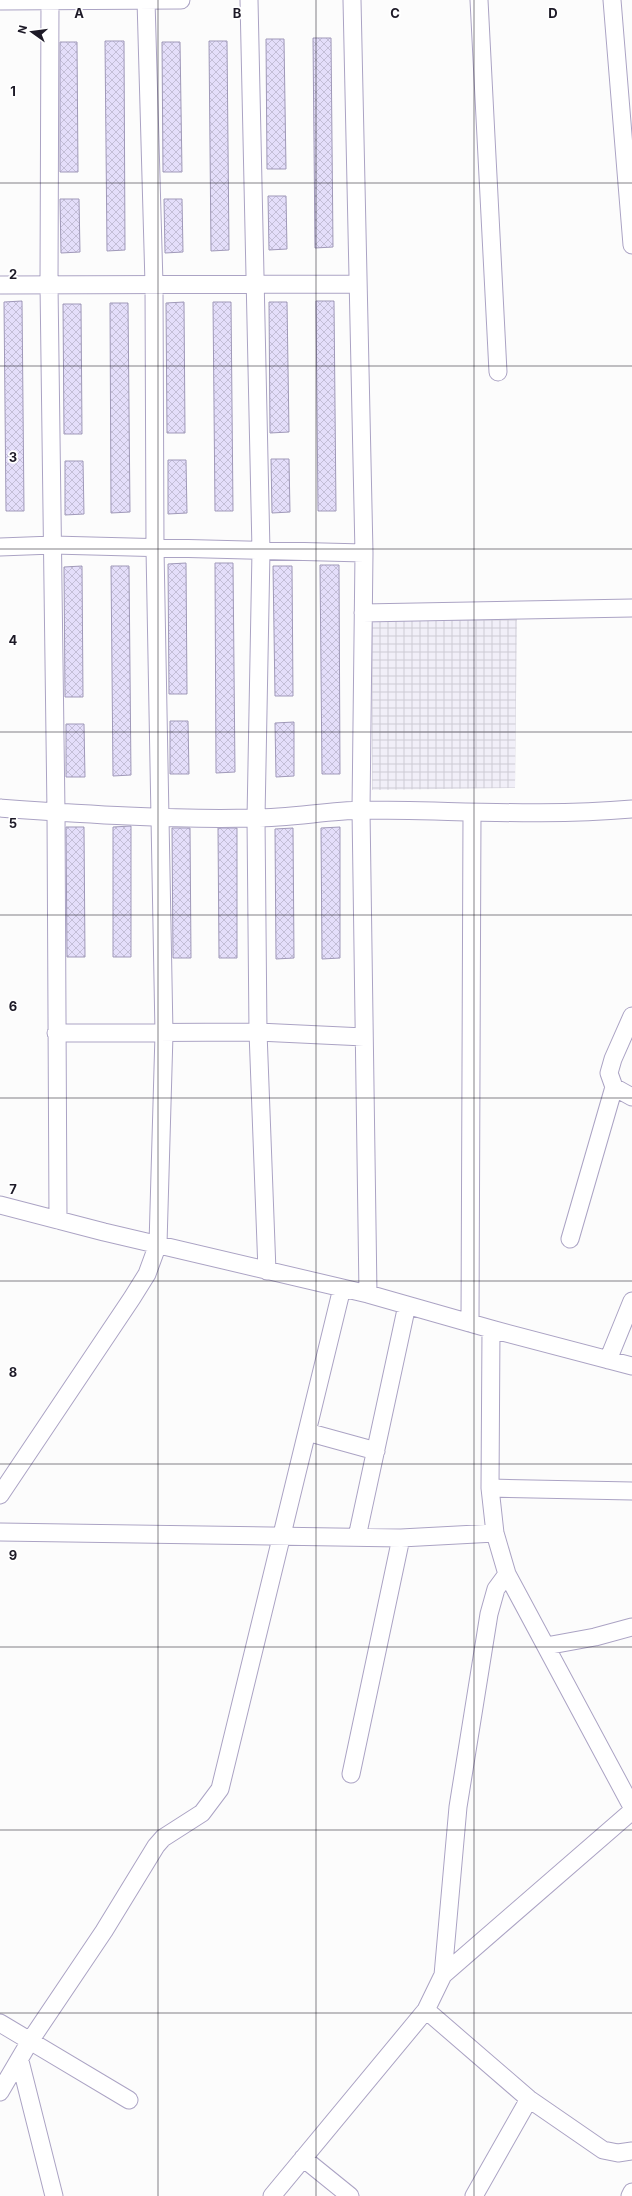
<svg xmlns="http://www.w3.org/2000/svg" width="632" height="2196" font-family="Inter,sans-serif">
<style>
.industrial{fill:url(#industrial-grid)}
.building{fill:url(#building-cross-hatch);stroke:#a099b9}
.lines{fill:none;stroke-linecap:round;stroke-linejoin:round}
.street-casing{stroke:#aba3c4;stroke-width:19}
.street{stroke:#fff;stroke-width:17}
.grid{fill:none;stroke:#1d1a27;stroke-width:1;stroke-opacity:0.55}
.grid-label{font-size:13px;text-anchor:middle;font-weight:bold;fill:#1d1a27;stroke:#fff;stroke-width:3.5;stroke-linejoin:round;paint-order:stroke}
</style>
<defs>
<pattern id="industrial-grid" width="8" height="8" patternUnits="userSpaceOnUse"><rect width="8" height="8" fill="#f1eff8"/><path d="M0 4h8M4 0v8" fill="none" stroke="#ceccd5"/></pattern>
<pattern id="building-cross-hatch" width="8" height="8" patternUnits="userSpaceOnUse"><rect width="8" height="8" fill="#e4defa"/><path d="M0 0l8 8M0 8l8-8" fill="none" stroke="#c3bed6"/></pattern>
</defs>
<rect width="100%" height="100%" fill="#fcfcfc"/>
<!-- industrial -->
<path class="industrial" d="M517,614l-2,174 -143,2v-174z"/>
<!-- building -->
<path class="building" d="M313,38h18l2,209 -18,1z
M266,39h18l2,130h-19z
M105,41h19l1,209 -18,1z
M209,41h18l2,209 -18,1z
M60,42h17l1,130h-18z
M162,42h18l2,130h-19z
M268,196h18l1,53 -18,1z
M60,199h19l1,53 -19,1z
M164,199h18l1,53 -18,1z
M22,301l2,210h-18l-2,-209z
M316,301h18l2,210h-18z
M184,302l1,131h-18l-1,-130z
M213,302h18l2,209h-18z
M269,302h18l2,130 -19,1z
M110,303h18l2,209 -19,1z
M63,304h18l1,130h-18z
M271,459h18l1,53 -18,1z
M168,460h18l1,53 -19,1z
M65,461h18l1,53 -19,1z
M186,563l1,131h-18l-1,-130z
M215,563h18l2,209 -19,1z
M320,565h19l1,209h-18z
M82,566l1,131h-18l-1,-130z
M111,566h18l2,209 -18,1z
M273,566h19l1,130h-18z
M170,721h18l1,53h-19z
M294,722v54l-18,1 -1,-54z
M66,724h18l1,53h-19z
M131,826v131h-18v-130z
M66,827h18l1,130h-18z
M340,827v131l-18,1 -1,-131z
M172,828h18l1,130h-18z
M218,828h19v130h-18z
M293,828l1,130 -18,1 -1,-130z"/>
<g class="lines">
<!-- street casing -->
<g class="street-casing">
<path id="street" d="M50,0l-1,285 7,527 2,408
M249,0l12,551 -5,267 2,214 9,239
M352,0l12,553 -3,257 7,484
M479,0l19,372
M612,0l20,245
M0,1l181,-1
M0,285l358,-1
M0,547l53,-2 311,8
M363,613l269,-5
M0,808c85,6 169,12 254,10 36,0 72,-7 108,-8 90,0 180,7 270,-1
M632,1016l-19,43 -4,14 5,14 18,10
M56,1033l202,-1 106,5
M0,1205l104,27 264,62 123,35 141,37
M570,1239l44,-152
M470,1323l2,-510
M491,1329l-1,159 5,45 12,41 125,233
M608,1360l24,-59
M307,1432l69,19
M490,1488l142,3
M0,1495l132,-197 15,-24 11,-30 6,-210 -9,-485 -1,-265 -8,-284
M0,1532l401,6 94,-5
M357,1537l50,-232
M546,1646l49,-9 37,-10
M351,1774l50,-236
M443,1975l189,-164
M426,2010l103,89 74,51 15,3 14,-2
M0,2023l129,77
M20,2061l34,135
M0,2092l30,-51 74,-110 52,-85 7,-8 39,-25 18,-24 122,-501
M303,2158l47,38
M272,2196l154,-186 17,-35 15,-168 31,-193 7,-25 11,-15
M474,2196l55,-97
M630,2196l2,-4"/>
</g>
<!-- street -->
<use href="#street" class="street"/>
</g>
<!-- grid -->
<path class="grid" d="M158,0v2196M316,0v2196M474,0v2196M0,183h632M0,366h632M0,549h632M0,732h632M0,915h632M0,1098h632M0,1281h632M0,1464h632M0,1647h632M0,1830h632M0,2013h632"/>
<g class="grid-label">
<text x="79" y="18">A</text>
<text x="237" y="18">B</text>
<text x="395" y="18">C</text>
<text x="553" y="18">D</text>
<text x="13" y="96">1</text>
<text x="13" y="279">2</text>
<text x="13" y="462">3</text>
<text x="13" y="645">4</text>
<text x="13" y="828">5</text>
<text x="13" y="1011">6</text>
<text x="13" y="1194">7</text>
<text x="13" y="1377">8</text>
<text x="13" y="1560">9</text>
</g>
<!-- north arrow -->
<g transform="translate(32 32) rotate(284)" stroke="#ffffff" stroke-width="3" paint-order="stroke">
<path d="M0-3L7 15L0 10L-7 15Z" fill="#1d1a27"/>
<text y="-6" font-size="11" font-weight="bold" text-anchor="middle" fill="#1d1a27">N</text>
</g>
</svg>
